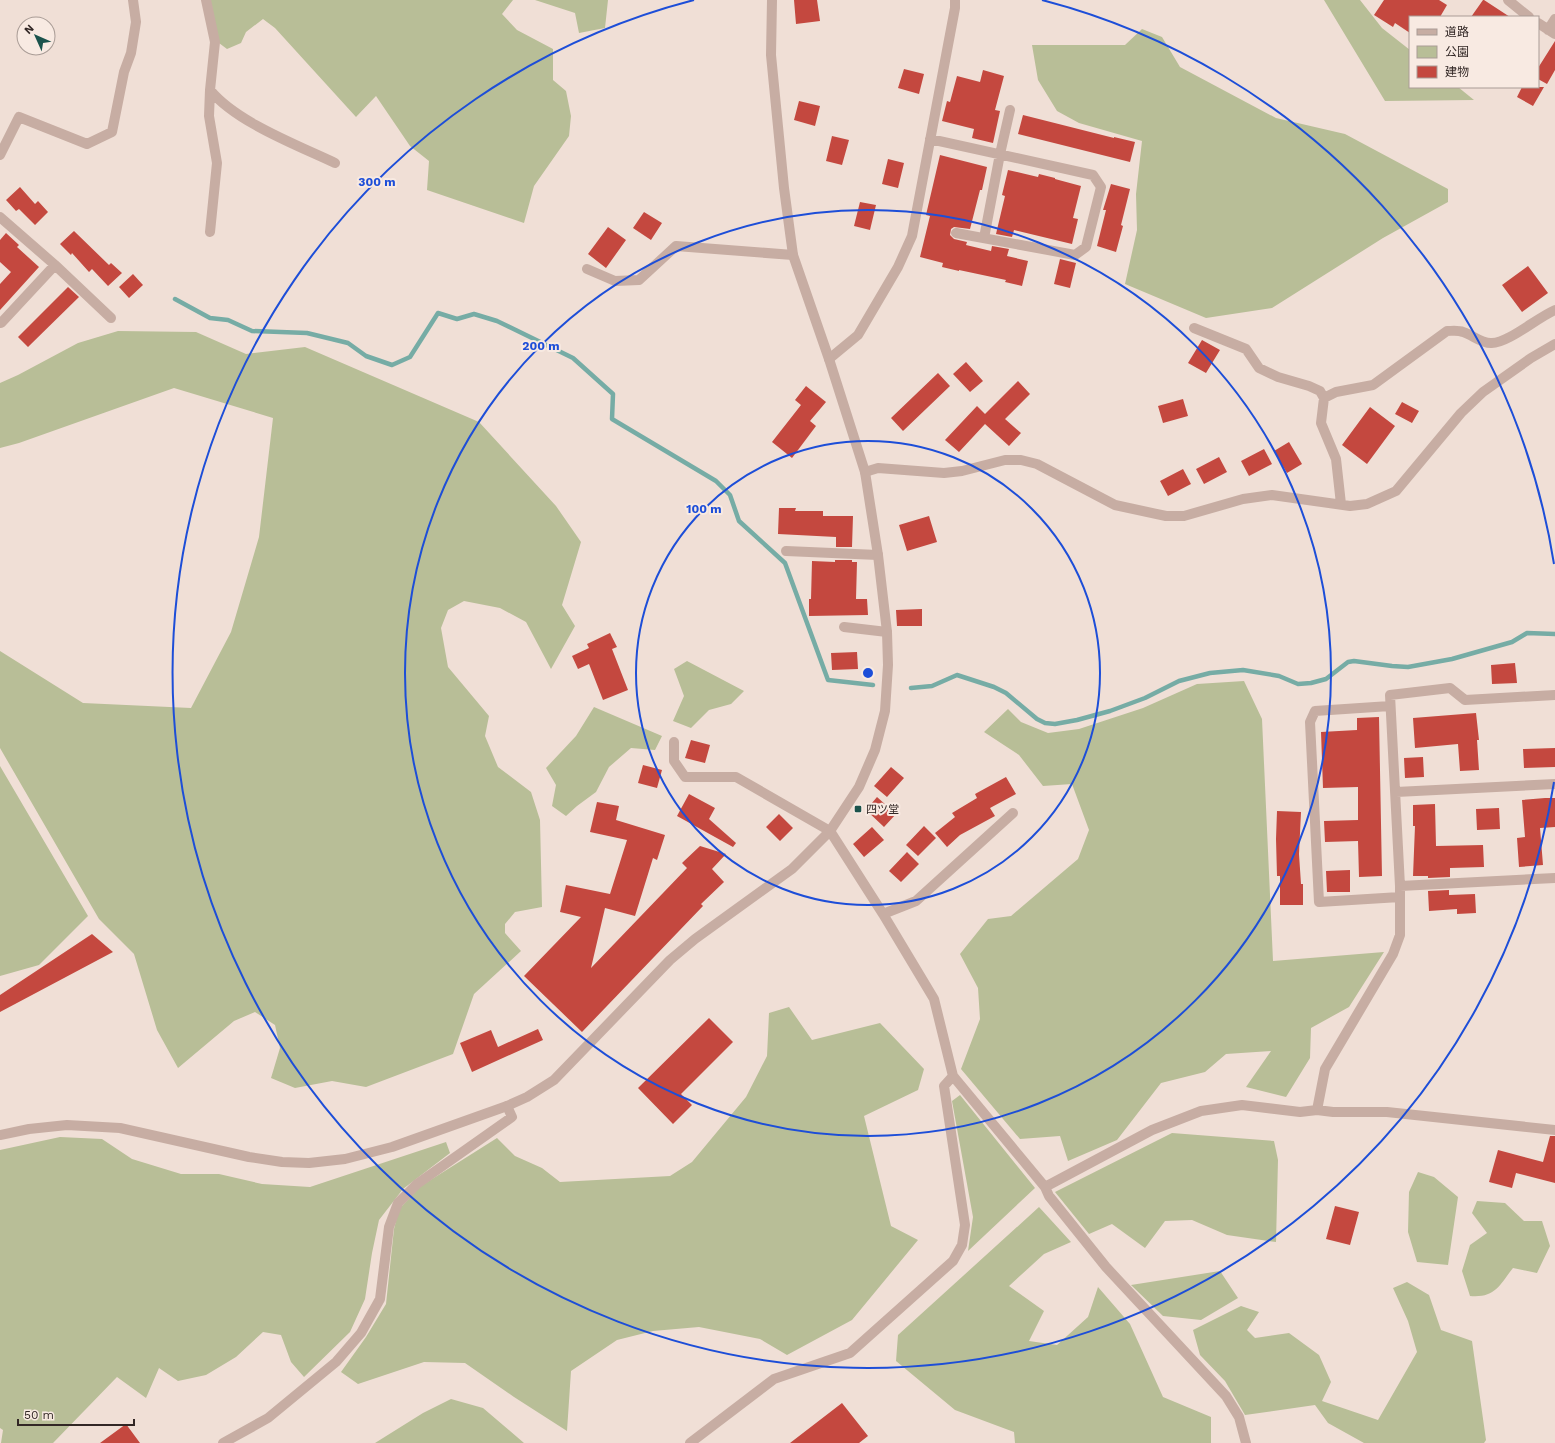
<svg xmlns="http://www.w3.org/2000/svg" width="1555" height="1443" font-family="'Work Sans','Noto Sans JP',sans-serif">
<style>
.green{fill:#b8be97}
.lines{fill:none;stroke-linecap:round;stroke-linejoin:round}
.stream{stroke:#76aca5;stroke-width:4.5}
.building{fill:#c4483f}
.minor{stroke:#c7ada3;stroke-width:10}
.tertiary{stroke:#c7ada3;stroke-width:10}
.ring{fill:none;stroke:#1d4ed8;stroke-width:2}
.poi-dot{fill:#1b534c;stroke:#f8eae2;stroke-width:1.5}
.labels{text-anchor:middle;stroke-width:4;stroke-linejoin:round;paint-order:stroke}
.poi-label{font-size:11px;fill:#322725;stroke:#f8eae2;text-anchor:start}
.centre{fill:#1d4ed8;stroke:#f8eae2;stroke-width:2}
.ring-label{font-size:12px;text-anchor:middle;font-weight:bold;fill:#1d4ed8;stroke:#f8eae2;stroke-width:4;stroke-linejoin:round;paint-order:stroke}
</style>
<rect width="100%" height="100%" fill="#f0dfd6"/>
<!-- green -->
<path class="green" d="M210,0h303l-11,14 15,16 36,19v31l13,11 5,25 -2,20 -35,50 -10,37 -97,-33 2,-29 -19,-15 -34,-50 -20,21 -81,-89 -12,-9 -17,13 -5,11 -14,6 -8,-6z
M535,0h73l-3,28 -26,5 -4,-20z
M1324,0h36l22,28 28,22v37h48l16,13 -89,1z
M1142,29l20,8 18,30 96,51 69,16 103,55v13l-65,36 -111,70 -66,10 -81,-34 12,-54 -1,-36 6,-53 -63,-18 -22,-12 -19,-31 -6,-35h93z
M118,331l78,1 50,22 59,-7 174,75 77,84 25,36 -19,63 13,21 -24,43 -25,-47 -26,-14 -36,-7 -16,9 -7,18 7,39 41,49 -4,20 13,31 33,25 9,28 2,87 -27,5 -10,12v9l16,18 -47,43 -21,60 -87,33 -34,-6 -37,7 -24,-10 9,-30 -5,-23 -20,-13 -21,9 -56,47 -21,-38 -23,-76 -35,-35 -99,-171v-97l83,52 108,5 40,-76 28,-95 14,-119 -99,-30 -155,55 -19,5v-65l18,-8 60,-32z
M687,661l57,30 -13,13 -22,6 -18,18 -18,-7 11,-25 -10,-27z
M1244,681l18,38 11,242 111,-9 -35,55 -38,21 -1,30 -24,39 -40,-10 25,-36 -45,3 -21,18 -44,11 -44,57 -49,21 -8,-25 -40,3 -59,-70 19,-50 -2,-31 -18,-34 28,-35 23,-3 67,-57 11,-29 -17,-46 -29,2 -24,-31 -35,-23 24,-23 13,13 27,11 31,-4 64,-21 54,-24z
M594,707l68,29 -7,14 -24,-2 -22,19 -13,25 -19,14 -11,10 -14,-10 4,-21 -10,-17 30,-32z
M0,766l88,150 -49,49 -39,11z
M789,1007l23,33 68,-17 44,46 -6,21 -54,26 27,110 27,14 -66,80 -65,35 -27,-16 -61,-12 -46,4 -36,9 -46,31 -4,60 -53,-34 -49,-34 -41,-1 -66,22 -17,-12 25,-35 20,-33 8,-75 5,-20 22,-23 76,-48 18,18 27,12 18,14 110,-6 22,-14 54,-65 21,-41 2,-43z
M960,1095l75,93 -67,63 5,-34 -21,-116z
M1172,1133l102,8 4,19 -2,82 -49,-7 -35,-15 -27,1 -20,27 -33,-24 -23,10 -34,-42z
M60,1137l42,2 30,20 49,15h38l43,10 48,3 136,-45 4,11 -47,36 -24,31 -7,33 -7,46 -15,33 -46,45 -13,-15 -10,-27 -18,-3 -27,25 -30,18 -28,6 -19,-13 -13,30 -29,-21 -64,66h-52l2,-13 -3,-2v-278z
M1418,1172l16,5 24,20 -10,68 -31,-3 -9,-30 1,-40z
M1477,1201l28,2 19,18h18l8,25 -13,27 -24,-5c-14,18 -18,30 -43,28l-8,-25 8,-26 17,-12 -15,-20z
M1039,1207l32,35 -27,12 -35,32 35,25 -15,30 28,4 31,-28 10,-30 32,37 33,73 48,20v26h-196l-1,-11 -59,-22 -59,-49 2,-26z
M1220,1271l18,27 -37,22 -38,-4 -32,-31z
M1407,1282l22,13 12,35 31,11 14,99 -2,3h-120l-36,-20 -13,-18 -70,10 -20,-34 -25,-26 -7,-25 48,-24 18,6 -12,18 8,8 34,-5 30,22 12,27 -9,19 56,19 39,-68 -9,-31 -15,-33z
M451,1399l32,9 41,35h-149l48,-30z"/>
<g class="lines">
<!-- stream -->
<path class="stream" d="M175,299l35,19 18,2 24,11 55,2 41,10 18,13 26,9 18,-8 28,-44 19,6 17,-5 23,7 76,37 40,36 -1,25 104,62 14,14 9,26 46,42 43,117 45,5
M911,688l21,-2 25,-11 37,12 12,6 31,26 8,4 10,1 22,-4 33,-9 35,-13 34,-17 31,-8 33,-3 36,6 19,8 13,-1 15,-4 22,-17 6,-1 38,5 16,1 44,-8 60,-17 15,-9 28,1"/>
</g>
<!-- building -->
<path class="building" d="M794,0h23l3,21 -24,3z
M1384,0h55l8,5 -7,12h-30v16l-15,-10 -2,4 -19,-12z
M1483,0h1l26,17h-39z
M1555,41v29l-8,14 -9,-5v-11z
M904,69l20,5 -5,20 -21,-6z
M983,70l21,6 -9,34 5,1 -7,32 -21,-5 2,-9 -32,-8 5,-20 3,1 7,-26 23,6z
M1522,87h22l-11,19 -16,-9z
M799,101l21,5 -5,20 -21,-6z
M1023,115l91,23v-1l21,5 -5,20 -112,-28z
M832,136l17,4 -7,25 -16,-4z
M940,155l47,12 -5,23h-2l-10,39 -16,-2 -3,2 -1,6 4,4 13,3 -1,3 25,6 1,-5 17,3 -2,7 21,5 -6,25 -17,-4 1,-2 -47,-10v1l-17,-4 1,-4 -23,-6 10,-41 -4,-1z
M888,159l16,4 -6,25 -16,-4z
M1008,170l30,7 1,-3 16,4v1l26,7 -8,32 5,1 -6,25 -58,-14 -2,7 -16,-3 9,-38 -3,-1z
M1111,184l19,5 -9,36 2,1 -7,26 -19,-6 9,-36h-3z
M20,187l15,17 3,-3 10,11 -13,13 -16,-16 -3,2 -10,-11z
M860,202l16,3 -6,25 -16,-4z
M644,212l18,11 -11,17 -18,-12z
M608,227l18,13 -20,28 -18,-14z
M74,231l35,34 2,-2 11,10 -14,13 -16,-17 -3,3 -17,-19 -1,2 -11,-11z
M6,233l13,12 -2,2 22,20 -39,43v-26l11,-12 -11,-10v-22z
M1060,259l16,4 -6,25 -16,-4z
M1528,266l20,27 -26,19 -20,-27z
M133,274l10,11 -14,13 -10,-11z
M68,287l11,10 -51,50 -10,-10z
M1202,340l18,10 -14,23 -18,-10z
M966,362l17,19 -13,11 -17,-18z
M938,373l12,13 -47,45 -12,-13z
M1018,381l12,13 -25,25 16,14 -12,13 -24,-22 -26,28 -14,-12 32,-34 8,8z
M806,386l20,16 -16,19 6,5 -24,32 -20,-16 29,-37 -6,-5z
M1183,399l5,17 -25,7 -5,-17z
M1402,402l17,9 -7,12 -17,-9z
M1370,407l25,19 -28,38 -25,-19z
M1289,442l13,22 -15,9 -13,-22z
M1264,449l8,15 -23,12 -8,-15z
M1219,457l8,15 -23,12 -8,-15z
M1183,469l8,15 -23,12 -8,-15z
M779,508h17l-1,3h28v5h30l-1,31h-16v-10l-58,-3z
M929,516l8,26 -30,9 -8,-26z
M835,560h17v2h5l-1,37h11l1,16 -59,1v-17h2l1,-38 23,1z
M922,609v17h-25l-1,-16z
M610,633l7,14 -5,2 16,41 -25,10 -14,-36 -11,5 -6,-13 17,-8 -2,-4z
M857,652l1,17 -26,1 -1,-17z
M1515,663l2,20 -25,1 -1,-19z
M1476,713l3,27h-2l2,30 -19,1 -2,-27 -43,4 -2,-30z
M1379,717l3,159 -23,1 -1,-36 -33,1 -1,-21 34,-1v-33l-35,1 -2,-56 36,-2v-12z
M691,740l19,5 -5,18 -20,-5z
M1555,748v19l-31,1 -1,-19z
M1423,757l1,20 -19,1 -1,-20z
M643,765l19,5 -5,18 -19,-5z
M891,767l13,11 -17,19 -13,-11z
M1006,777l10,17 -26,14 5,8 -35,19 -13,12 -12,-14 20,-16 -3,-4 25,-15 -2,-4z
M689,794l26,14 -6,11 27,24 -3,4 -56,-31z
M877,797l19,17 -12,13 -18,-17z
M1545,798h10v29l-15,1 3,37 -24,2 -2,-29 8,-1 -3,-37z
M597,802l22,4 -3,14 49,15 -8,25 -4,-2 -18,58 -30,-8 -14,60 96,-100 -5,-5 18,-17 26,8 -14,15 12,13 -23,22 2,2 -121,126 -58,-56 57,-59 -21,-5 6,-27 44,9 17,-54 -37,-8z
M1435,804l1,42 47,-1 1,22 -34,1v9l-22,1v-2h-15l2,-50h-2v-21z
M1499,808l1,21 -23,1 -1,-21z
M1277,811l24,1 -2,42 2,30h2v21h-23v-29h-3l-1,-37z
M779,814l14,14 -13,13 -14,-14z
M924,826l12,12 -18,18 -12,-11z
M872,827l12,13 -20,17 -11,-13z
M907,852l12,12 -18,18 -12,-11z
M1350,870v22h-23l-1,-21z
M1449,890v5l26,-1 1,19 -19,1v-5l-28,2 -1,-20z
M92,934l21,18 -113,60v-17z
M709,1018l24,24 -52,52 11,11 -19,19 -35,-36z
M538,1029l5,11 -71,32 -12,-29 31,-13 7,17z
M1550,1136h5v47l-39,-10 -4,15 -23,-6 9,-32 45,12z
M1335,1206l24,6 -9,33 -24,-6z
M842,1403l26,33 -9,7h-69z
M126,1424l14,19h-40z"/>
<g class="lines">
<!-- minor -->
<path class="minor" d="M206,0l9,42 -5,48c26,32 87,55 125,73
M1508,0l21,17
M1538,23l17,11
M1548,30l7,-11
M930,139l163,36 8,12 -15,60 -11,8 -119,-22
M0,155l19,-38 68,27 25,-12 12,-60 7,-19 5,-31 -3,-22
M0,217l55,48 56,53
M210,232l7,-69 -8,-47 1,-26
M984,238l16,-84 10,-44
M587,269l28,12 24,-1 37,-34 117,9
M0,322l1,1 54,-58
M1194,328l52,21 13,19 19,9 31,9 11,5 4,7 -3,25 15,36 5,45
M829,359l29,-24 40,-68 14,-31 43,-228v-8
M1324,398l12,-6 37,-7 74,-54c5,0 11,-1 16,1 10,3 17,11 28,11 16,1 47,-26 64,-33
M865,472l13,-4 66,5 18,-2 43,-11h16l16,4 78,41 51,11h18l59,-17 29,-4 78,11 17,-2 29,-13 65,-78 22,-21 48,-34 24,-14
M786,551l92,4
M844,627l43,5
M1390,706l-75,5 -5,11 9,180 81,-5
M674,742v19l11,16h51l94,54 53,83 51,85 19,77 92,111 4,9 57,71 120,129 13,21 7,26
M1396,792l159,-8
M1400,886l155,-8
M883,914l33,-13 97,-88
M1317,1110l8,-41 68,-115 7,-19v-49l-10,-191 60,-7 15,12 90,-5
M1045,1187l107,-57 49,-19 41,-6 58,7 17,-2 16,2h54l168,18
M223,1443l45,-25 68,-56 25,-29 19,-34 9,-72 9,-24 19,-19 95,-67 -5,-11
M690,1443l84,-64 76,-26 103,-92 9,-16 3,-20 -21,-139 9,-10"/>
<!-- tertiary -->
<path class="tertiary" d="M0,1135l29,-6 38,-4 53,3 129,29 33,5 27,1 36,-4 47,-12 115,-41 20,-9 27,-17 116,-120 25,-21 97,-70 38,-38 29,-44 16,-37 10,-39 3,-46 -1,-33 -9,-77 -13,-83 -36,-113 -36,-104 -9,-67 -13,-133 1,-55"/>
</g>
<!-- distance rings -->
<g class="ring">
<circle cx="868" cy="673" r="232"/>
<circle cx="868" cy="673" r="463"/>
<path d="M1554 782A695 695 0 1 1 694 0M1042 0A695 695 0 0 1 1554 564"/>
</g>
<!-- markers -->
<rect class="poi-dot" x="854" y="805" width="8" height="8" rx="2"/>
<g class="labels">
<!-- poi labels -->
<g class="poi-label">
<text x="866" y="813">四ツ堂</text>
</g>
</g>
<circle cx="868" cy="673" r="6" class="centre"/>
<g class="ring-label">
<text x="377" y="186">300 m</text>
<text x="541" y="350">200 m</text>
<text x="704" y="513">100 m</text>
</g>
<!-- legend -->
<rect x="1409" y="16" width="130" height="72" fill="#f8eae2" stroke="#a99c96"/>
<rect x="1417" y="29" width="20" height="6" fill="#c7ada3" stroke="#a99c96"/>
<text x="1445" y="36" font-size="12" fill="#322725">道路</text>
<rect x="1417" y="46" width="20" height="12" fill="#b8be97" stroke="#a99c96"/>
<text x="1445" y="56" font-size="12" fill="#322725">公園</text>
<rect x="1417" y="66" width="20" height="12" fill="#c4483f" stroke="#a99c96"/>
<text x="1445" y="76" font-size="12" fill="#322725">建物</text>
<!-- north arrow -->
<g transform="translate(36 36) rotate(315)"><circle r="19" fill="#f8eae2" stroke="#a99c96"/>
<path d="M0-3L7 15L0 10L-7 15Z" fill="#1b534c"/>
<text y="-6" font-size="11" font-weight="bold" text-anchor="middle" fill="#322725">N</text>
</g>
<!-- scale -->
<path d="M18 1419v6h116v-6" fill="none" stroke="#322725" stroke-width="2"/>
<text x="24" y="1419" font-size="12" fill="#322725" stroke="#f8eae2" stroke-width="3" paint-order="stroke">50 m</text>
</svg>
